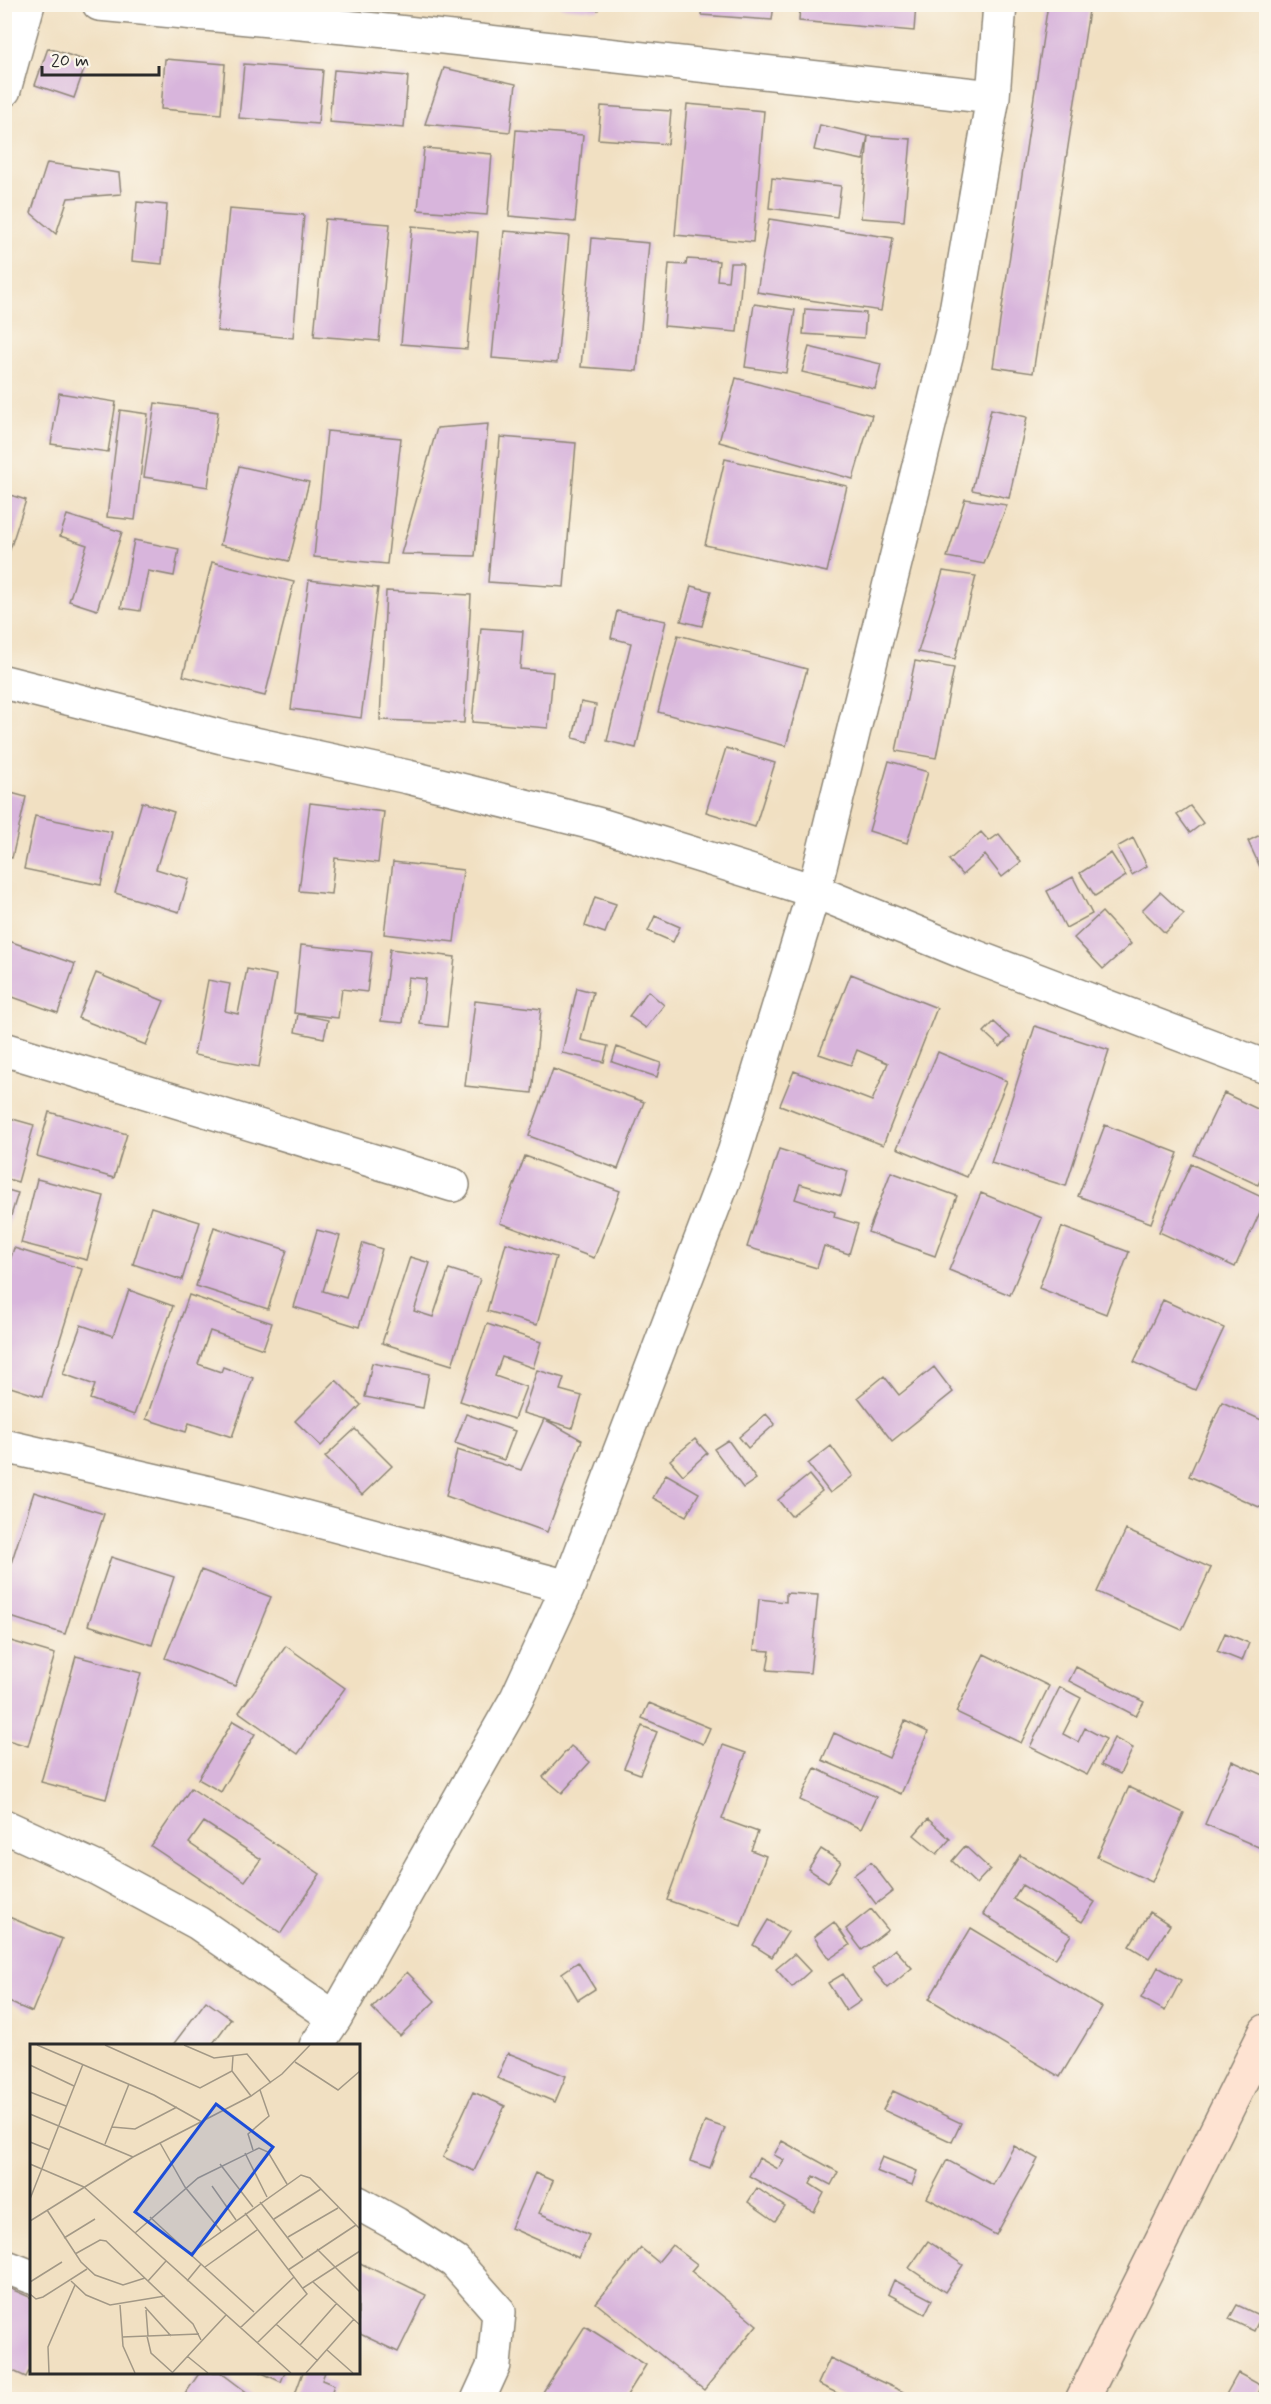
<svg xmlns="http://www.w3.org/2000/svg" width="1271" height="2404" font-family="Mynerve,sans-serif">
<style>
.building{fill:#d8b5dc;fill-rule:evenodd}
.lines{fill:none;stroke-linecap:round;stroke-linejoin:round}
.street-casing{stroke:#8e8676;stroke-width:36}
.secondary-casing{stroke:#8e8676;stroke-width:36}
.street{stroke:#fff;stroke-width:33}
.secondary{stroke:#fee3d2;stroke-width:33}
.inset-road{fill:none;stroke:#a29886;stroke-width:1.5}
.view{fill:#1d4ed8;fill-opacity:0.15;stroke:#1d4ed8;stroke-width:3}
.inset-edge{fill:none;stroke:#2b2b2b;stroke-width:3}
</style>
<rect width="100%" height="100%" fill="#fbf7ec"/>
<filter id="ink" filterUnits="userSpaceOnUse"><feTurbulence type="fractalNoise" baseFrequency=".0167" numOctaves="2"/><feDisplacementMap in="SourceGraphic" scale="12" xChannelSelector="R" yChannelSelector="G"/><feConvolveMatrix kernelMatrix="1 2 1 2 8 2 1 2 1" color-interpolation-filters="sRGB"/></filter>
<filter id="wash" filterUnits="userSpaceOnUse"><feTurbulence type="fractalNoise" baseFrequency=".008" numOctaves="4" result="noise"/><feDisplacementMap in="SourceGraphic" scale="24" xChannelSelector="R" yChannelSelector="G"/><feGaussianBlur stdDeviation="1.35" result="paint"/><feColorMatrix in="noise" values="0 0 0 0 0 0 0 0 0 0 0 0 0 0 0 0 0 1.4 0 .05"/><feComposite in="paint" operator="in"/></filter>
<g filter="url(#wash)">
<rect width="100%" height="100%" fill="#f1e0c2"/>
<g id="blocks">
<!-- building -->
<path class="building" d="M560,4h39l-1,6 -38,-3z
M702,4h72l-2,16 -71,-5z
M800,4h116l-2,27 -115,-10z
M1048,4h42l-57,369 -40,-6z
M48,48l39,13 -13,37 -39,-13z
M165,59l60,5 -4,50 -60,-5z
M244,64l79,6 -5,54 -79,-6z
M444,68l72,16 -6,48 -85,-8z
M334,70l74,6 -4,52 -75,-6z
M687,104l77,7 -11,131 -78,-7z
M601,106l70,5 -3,33 -70,-5z
M820,125l48,11 43,3 -7,82 -43,-3 7,-82 -5,24 -49,-10z
M516,130l67,5 -8,87 -66,-6z
M424,148l68,6 -5,61 -69,-5z
M47,163l72,10 2,21 -53,4 -12,36 -25,-21z
M772,178l69,8 -4,31 -68,-9z
M137,202l30,3 -5,59 -30,-3z
M229,209l75,6 -11,123 -76,-7z
M325,219l65,5 -11,117 -65,-5z
M769,219l124,19 -12,73 -124,-19z
M412,226l66,6 -11,117 -66,-5z
M504,231l65,5 -12,127 -65,-5z
M592,238l57,5 -12,128 -56,-4z
M687,259l32,2 -2,19 11,1 2,-18h13l-6,69 -73,-6 5,-62 17,1z
M754,304l41,6 -9,63 -41,-6z
M805,309l61,4 -2,25 -61,-4z
M809,347l72,17 -6,25 -73,-17z
M736,378l136,37 -19,64 -134,-37z
M59,393l57,9 -8,50 -57,-8z
M155,403l63,9 -10,75 -64,-10z
M991,409l36,8 -18,81 -37,-8z
M120,410l28,4 -13,106 -28,-3z
M488,424l-13,132 -74,-2 36,-126z
M327,431l74,7 -14,126 -73,-7z
M500,437l76,6 -12,144 -76,-5z
M725,459l122,27 -20,86 -122,-27z
M239,466l70,16 -20,79 -69,-16z
M4,493l22,7 -21,65h-1z
M965,499l42,6 -23,59 -37,-7z
M67,515l55,17 -25,78 -28,-9 18,-56 -27,-9z
M134,540l45,9 -5,27 -26,-5 -8,40 -19,-3z
M212,562l82,20 -29,114 -82,-20z
M943,571l33,5 -21,83 -37,-7z
M309,580l69,8 -17,130 -70,-9z
M691,586l20,5 -9,35 -21,-5z
M386,591l85,4 -7,128 -84,-3z
M617,611l49,10 -30,127 -29,-7 24,-98 -20,-5z
M481,628l42,3 -3,38 33,3 -5,56 -76,-6z
M678,635l129,34 -21,77 -128,-34z
M915,661l39,7 -18,90 -40,-7z
M581,702l15,3 -8,37 -15,-4z
M726,748l49,15 -20,64 -49,-15z
M889,761l39,11 -21,71 -38,-12z
M4,791l22,6 -14,61 -8,-1z
M142,802l32,10 -18,57 33,10 -10,33 -64,-19z
M310,803l74,9 -6,51 -43,-5 -4,36 -32,-3z
M1190,806l13,17 -13,10 -13,-18z
M35,816l77,16 -11,53 -77,-16z
M981,832l8,9 10,-7 22,28 -19,15 -17,-22 -23,20 -13,-15z
M1266,832v48l-18,-39z
M1133,838l14,28 -15,9 -15,-28z
M1111,853l15,23 -31,20 -15,-23z
M393,862l70,8 -9,72 -70,-8z
M1073,877l19,37 -26,14 -19,-37z
M1160,892l24,22 -19,19 -23,-23z
M595,897l21,7 -11,29 -20,-7z
M1102,912l29,32 -28,25 -29,-31z
M655,916l25,11 -7,15 -25,-11z
M9,941l66,23 -17,49 -54,-19v-39z
M301,945l71,7 -5,40 -25,-3 -4,29 -44,-5z
M390,949l65,8 -8,70 -27,-3 6,-45 -18,-2 -5,46 -22,-2z
M247,969l29,6 -17,92 -65,-12 14,-75 22,4 -5,27 13,3z
M96,973l68,28 -18,44 -68,-27z
M851,974l86,34 -54,137 -103,-40 14,-34 78,30 16,-38 -31,-13 -6,15 -32,-11z
M577,988l16,4 -12,48 27,6 -4,16 -42,-9z
M648,991l16,14 -18,23 -17,-12z
M475,1001l66,8 -9,84 -67,-7z
M298,1014l30,6 -4,18 -29,-6z
M994,1022l16,15 -10,10 -16,-15z
M1035,1026l74,24 -43,136 -75,-23z
M617,1047l44,16 -4,14 -45,-15z
M938,1052l69,29 -40,96 -70,-29z
M553,1069l91,33 -26,67 -89,-33z
M1224,1093l42,20v54l-8,18 -64,-30z
M49,1112l78,22 -13,44 -77,-22z
M9,1118l25,7 -16,57 -14,-4v-46z
M1105,1125l73,28 -27,70 -73,-27z
M779,1149l69,22 -7,25 -41,-12 -5,15 40,13 -1,5 24,7 -9,30 -25,-8 -7,22 -70,-21z
M525,1156l95,35 -26,67 -94,-35z
M1191,1164l75,35 -31,68 -76,-35z
M891,1172l66,24 -22,60 -67,-24z
M37,1179l67,17 -17,64 -66,-17z
M4,1189l14,4 -13,42h-1z
M981,1193l61,25 -32,77 -61,-25z
M151,1207l49,15 -18,58 -49,-16z
M214,1227l73,23 -19,59 -72,-23z
M1062,1227l67,25 -23,62 -67,-26z
M317,1230l23,6 -17,55 23,7 17,-55 19,6 -23,78 -65,-20z
M506,1243l50,14 -19,68 -50,-14z
M14,1248l68,21 -40,128 -38,-12v-107z
M410,1257l20,6 -16,48 19,6 16,-48 31,10 -28,86 -70,-22z
M129,1290l44,16 -39,109 -44,-16 5,-14 -32,-11 18,-49 32,11z
M189,1295l83,28 -9,26 -53,-18 -12,33 23,8 2,-5 30,11 -21,59 -43,-14 -3,9 -40,-13z
M1163,1300l61,28 -29,62 -61,-28z
M487,1324l54,18 -8,26 -31,-11 -7,19 31,11 -12,32 -54,-18z
M372,1363l57,11 -6,34 -58,-11z
M934,1367l19,25 -61,49 -34,-44 26,-21 15,19z
M537,1370l27,8 -4,12 22,6 -10,32 -28,-9 38,21 -35,92 -101,-36 11,-46 64,20 23,-51 -21,-6z
M336,1380l25,25 -40,41 -26,-25z
M1222,1402l44,20v88l-77,-34z
M466,1414l49,17 -11,29 -49,-17z
M766,1414l9,10 -27,24 -9,-11z
M355,1429l37,37 -30,29 -37,-38z
M695,1439l12,14 -24,22 -13,-15z
M728,1440l28,39 -13,9 -29,-39z
M831,1446l22,30 -23,17 -22,-29z
M666,1474l33,19 -13,23 -33,-18z
M809,1475l13,16 -31,25 -13,-16z
M34,1492l70,22 -39,120 -61,-19v-30z
M1126,1530l85,38 -29,62 -85,-38z
M111,1557l63,20 -22,68 -64,-20z
M201,1570l70,27 -36,89 -70,-28z
M786,1593l32,2 -8,78 -43,-3 3,-19 -16,-1 5,-51 27,3z
M1225,1633l24,10 -7,18 -25,-10z
M4,1639l51,15 -27,92 -24,-7z
M286,1646l59,42 -47,66 -59,-42z
M984,1654l65,32 -28,57 -65,-31z
M76,1656l65,17 -35,126 -65,-17z
M1076,1667l68,35 -8,14 -67,-35z
M1060,1687l21,11 -18,36 15,8 7,-14 21,11 -19,36 -57,-28z
M649,1703l61,25 -7,16 -61,-26z
M233,1721l22,13 -34,58 -23,-13z
M905,1721l23,11 -27,62 -79,-34 12,-27 55,25z
M642,1726l15,6 -17,42 -16,-6z
M1114,1738l19,10 -13,26 -19,-9z
M723,1745l23,8 -24,66 36,13 -7,18 15,6 -25,70 -74,-26z
M571,1746l19,16 -28,31 -19,-16z
M1232,1761l34,15v65l-3,8 -58,-25z
M815,1768l61,29 -15,32 -61,-29z
M1129,1787l55,26 -32,69 -55,-25z
M191,1788l129,86 -39,59 -130,-87zM204,1822l57,37 -16,22 -56,-38z
M928,1819l22,20 -13,15 -23,-19z
M965,1846l25,23 -14,15 -24,-23z
M821,1849l20,13 -13,20 -20,-13z
M1020,1855l75,47 -13,20 -60,-37 -9,14 58,36 -16,24 -72,-45z
M871,1862l22,29 -17,13 -22,-29z
M871,1909l17,21 -26,20 -16,-21z
M1150,1912l20,13 -21,33 -20,-12z
M4,1915l58,24 -30,73 -28,-12z
M768,1920l20,12 -16,25 -19,-12z
M834,1922l16,23 -21,14 -15,-22z
M971,1928l131,79 -42,70 -131,-78z
M895,1949l17,19 -24,20 -16,-19z
M794,1954l16,17 -18,16 -16,-18z
M578,1962l17,27 -17,11 -16,-27z
M1158,1967l23,13 -16,31 -24,-13z
M407,1972l28,29 -35,35 -28,-28z
M843,1974l18,27 -15,10 -18,-28z
M206,2001l25,18 -20,27h-39z
M508,2053l58,23 -11,26 -58,-24z
M893,2091l68,32 -9,19 -69,-32z
M473,2092l32,14 -31,65 -31,-14z
M705,2121l20,7 -15,40 -20,-7z
M782,2141l56,31 -7,13 -17,-9 -4,8 14,9 -10,19 -65,-36 10,-18 19,11 6,-9 -10,-5z
M1014,2146l24,13 -42,76 -69,-37 20,-38 46,25z
M882,2157l35,14 -5,14 -36,-14z
M535,2173l18,8 -14,32 50,22 -10,23 -68,-30z
M757,2188l28,19 -10,14 -27,-19z
M928,2241l35,24 -18,27 -36,-24z
M672,2245l25,19 -6,7 66,54 -53,65 -108,-87 45,-55 17,14z
M358,2262l68,33 -28,57 -40,-19z
M894,2280l38,20 -7,14 -37,-20z
M4,2286l28,12v67l-6,12 -22,-10z
M1237,2305l24,11 -7,15 -25,-12z
M585,2326l61,39 -22,35h-69l-12,-8z
M830,2358l82,38 -1,4h-60l-33,-16z
M200,2372h20l37,28h-70l-4,-3z
M260,2372h25l-4,10z
M303,2372h22l-3,8 12,5 -5,15h-36z
M1238,2373l24,13 -7,14h-32z"/>
</g>
</g>
<g filter="url(#ink)">
<use href="#blocks" fill-opacity="0" stroke="#8e8676" stroke-width="1.5"/>
<g class="lines">
<!-- street casing -->
<g class="street-casing">
<path id="street" d="M99,4l298,28 596,65
M4,90l24,-86
M4,682l218,55 186,40 189,47 217,67 162,66 290,110
M4,1049l449,136
M4,1446l232,53 332,88
M4,1826l94,43 100,54 137,95
M316,2046l19,-28 182,-320 51,-111 166,-434 80,-262 139,-563 40,-231 7,-93
M358,2203l38,21 59,38 44,50 -5,53 -16,35
M4,2266l28,11"/>
</g>
<!-- secondary casing -->
<g class="secondary-casing">
<path id="secondary" d="M1082,2400l184,-369"/>
</g>
<!-- street -->
<use href="#street" class="street"/>
<!-- secondary -->
<use href="#secondary" class="secondary"/>
</g>
</g>
<!-- overview -->
<g transform="translate(30 2044)">
<rect width="330" height="330" fill="#f1e0c2"/>
<path class="inset-road" d="M7,1l117,50 48,27M75,1l95,43 32,-17 1,-15M154,1l30,13 33,-4 24,29M265,18l43,28 22,-19M0,21l44,21M202,27l19,25M0,48l36,14M0,70l103,43M82,83l23,2 42,-22M0,98l20,8M130,99l25,44 36,44M75,100l24,-60M223,106l-5,-16 21,-18 -9,-26M215,109l22,44M0,120l54,23M190,120l33,43M182,142l24,34M54,143l207,186M0,155l53,-135M230,158l43,56M17,166l34,52 14,13 28,10 22,-7M215,169l62,81 -50,49M120,173l40,37M244,175l47,-30M0,177l103,-64 118,-61 31,-22 28,-29M105,189l63,-55 61,-30 9,4 19,32M258,193l50,-29M34,194l31,-19M287,205l43,43M45,210l25,-14 6,1 87,83 8,16M171,220l53,48M175,223l52,-37M258,226l68,-45M41,237l15,14 24,10 55,-9M118,237l18,-20M157,237l14,-17 -11,-10 111,-79 9,3 50,51M0,238l32,-20M283,238l47,43M273,244l57,-37M0,250l6,5 7,-2 44,-28M90,261l3,41 12,27M115,263l26,29M116,266l2,26M246,280l42,37M210,284l54,-51M117,292l4,17 21,19M92,293l77,-3M270,301l37,-42M297,306l26,23M157,312l21,17M19,329l-1,-26 27,-62M142,329l54,-58M276,329l48,-54"/>
<path class="view" d="M186,60l57,43 -81,108 -57,-43z"/>
<rect width="330" height="330" class="inset-edge"/>
</g>
<!-- margin -->
<rect width="1271" height="2404" fill="none" stroke="#fbf7ec" stroke-width="24"/>
<!-- scale -->
<path d="M42 66v9h117v-9" fill="none" stroke="#2b2b2b" stroke-width="3"/>
<text x="51" y="66" font-size="18" fill="#2b2b2b" stroke="#fbf7ec" stroke-width="4.5" paint-order="stroke">20 m</text>
</svg>
